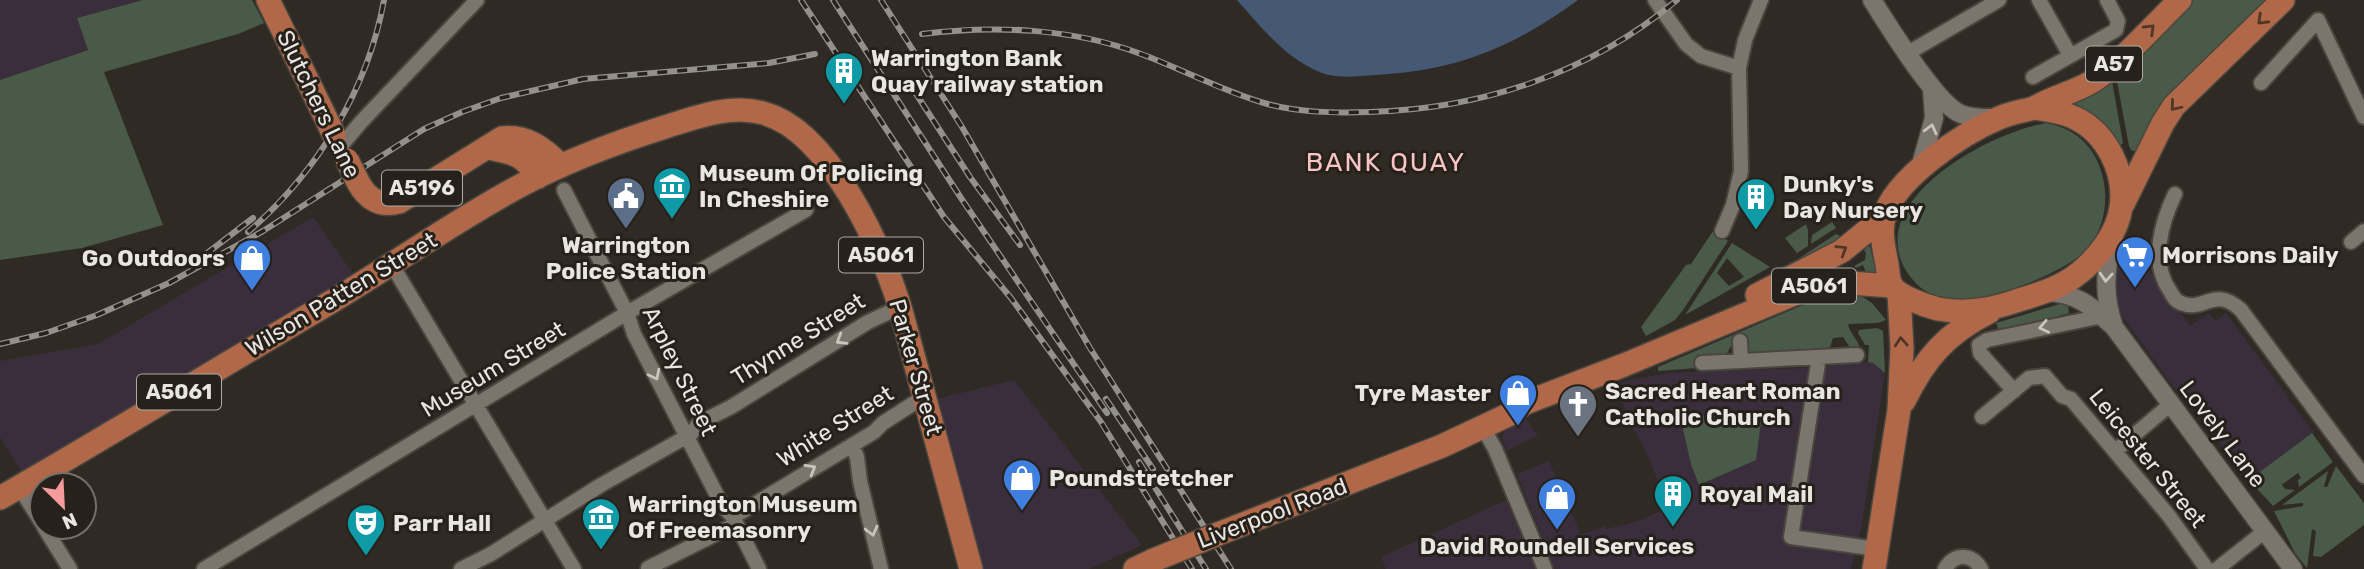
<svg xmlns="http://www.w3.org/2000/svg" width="2364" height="569" font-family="Rubik,sans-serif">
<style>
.commercial{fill:#3a2e3d}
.green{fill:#4a5a48;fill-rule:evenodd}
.water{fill:#455975}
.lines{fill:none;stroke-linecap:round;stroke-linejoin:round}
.minor-casing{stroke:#494640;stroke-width:18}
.tertiary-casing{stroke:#494640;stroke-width:21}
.trunk-casing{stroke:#494640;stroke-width:26}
.minor{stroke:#7b756e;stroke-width:14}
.tertiary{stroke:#7b756e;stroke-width:18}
.trunk{stroke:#b06848;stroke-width:23}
.rail-casing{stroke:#94918b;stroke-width:6}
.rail{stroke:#26211b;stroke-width:3.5;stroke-dasharray:10;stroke-linecap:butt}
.trunk-bridge-casing{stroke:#494640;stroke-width:26;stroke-linecap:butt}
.trunk-bridge{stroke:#b06848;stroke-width:23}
.oneway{stroke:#4f3628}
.oneway2{stroke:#c8c4be}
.labels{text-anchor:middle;stroke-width:6;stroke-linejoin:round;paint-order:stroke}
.shield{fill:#26211b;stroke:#aeaba6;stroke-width:2}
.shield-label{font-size:21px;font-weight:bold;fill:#e9e6e1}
.poi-label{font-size:23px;font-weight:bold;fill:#e9e6e1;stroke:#26211b;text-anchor:start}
.street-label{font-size:23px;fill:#e9e6e1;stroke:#26211b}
.quarter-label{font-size:26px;letter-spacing:2px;fill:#f9c5c4;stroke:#26211b}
</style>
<rect width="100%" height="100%" fill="#2f2b24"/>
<!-- commercial -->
<path class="commercial" d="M0,0h143l-66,18 11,31 -88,31z
M313,217l41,58 -332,197 -22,-35v-76l98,-17z
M2124,253h12l54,73 19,-13 6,8 11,-8 88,120 -66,49 -66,-91 -4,2 -63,-87 -1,-27z
M1868,362l5,1 12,10 -23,152 -11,44h-296l-38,-95 32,-13 32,74 24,-9 2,3 34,-9 28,-13 -26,-62 -12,-19 -15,-43 52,-10 139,-5z
M1014,380l128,165 -53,24h-110l-51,-168z
M1526,418l12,18 -31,14 -5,-10 4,-16z
M1506,500l30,69h-150l-5,-12z"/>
<!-- green -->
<path class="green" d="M143,0h109l12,23 -26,11 -134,38 59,153 -81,23 -82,12v-180l88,-30 -11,-32z
M2190,0h80l-104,99 -30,53 -5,-2 -2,-4 -14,-75z
M2112,81l11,62 -3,3c-13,-22 -28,-35 -51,-45z
M2047,123c12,3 24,7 34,16 29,26 32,75 9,107 -21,27 -113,61 -146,53 -18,-4 -32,-17 -40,-32 -36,-70 88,-136 143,-144z
M1832,222l4,6 -25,16 1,-9z
M1806,224l2,6v16l-11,7 -12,-15z
M1713,231l15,10 -45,69 -8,10 -29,16 -5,-9 45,-62 5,-1z
M1836,234l6,3 -69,37 -1,-2 26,-13z
M1732,243l38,24 -85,48zM1727,258l17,19 -15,9 -12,-13z
M1868,246l2,1 8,32 -34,-7 9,-4 2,3 3,-1 3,4 5,-1 -3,-8 -7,3 -2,-2 11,-6 1,-7 -2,-3z
M1855,292l17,11 14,17 -8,3 -30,1c1,9 11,16 12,25h-9l-8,-12 -10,1 -3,9 -8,4 -74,1 -14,-11 -7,12 -30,15 -39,3v-4l161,-69c10,-3 19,1 29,1z
M2063,303l10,3 -5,1 1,6 -69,20 -4,-10z
M1877,328l6,3 2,42 -12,-10 -5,-1 1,-17h-4l-7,-12 1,-3z
M1762,414l-6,46 -57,25 -8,-21 -11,-48z
M2312,433l21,29 -34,25 -1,-7 3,-2 -3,-5 -15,11 -2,-1 4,6 10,1 -22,16 -24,-26z
M2336,466l28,37v22l-43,32 -8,-1 3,-25 -4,-2 -5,39 -12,-15 -21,-42 29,-5v-3l-21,2 46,-34 -4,16h3z"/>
<!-- water -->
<path class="water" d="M1237,0h341c-66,48 -122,71 -203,75 -16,1 -38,4 -53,-2 -36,-14 -60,-45 -85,-73z"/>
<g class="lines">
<!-- minor casing -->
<g class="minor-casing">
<path id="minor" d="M1655,0l31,44 15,12 38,12
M2039,0l31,55
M1908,53l91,-53
M2033,77l83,-47 2,-9 -11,-21
M2261,83l57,-63 46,97
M340,147l21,-25 116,-122
M564,190l63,123 7,21 88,171 11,12 26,52
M2175,194c-14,29 -25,69 -5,97 3,5 5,10 11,12 23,10 33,-18 60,7l123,166
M1722,231l11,-26 8,-34 -2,-103 6,-28 16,-40
M2351,242l13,-11
M392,265l182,304
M1740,341l1,20
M1819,357l-28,180 86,12
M1702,363l155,-8
M2014,391l-34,-38 -1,-8 8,-5 116,-24 5,-4
M1982,417l47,-39 16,-2 17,20 9,3 98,117 38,53
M1482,426l13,23 50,120
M852,445l5,12 3,24 21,88
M2115,451l56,-47
M19,487l23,36
M733,517l141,-85 9,-9 42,-27
M44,527l26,42
M648,568l88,-44
M204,569l423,-256 179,-103
M461,569l30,-15 110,-69 90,-51 8,-11 32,-16 137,-85 32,-15
M1945,569c9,-16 27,-16 36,0
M2217,569l48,-38"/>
</g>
<!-- tertiary casing -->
<g class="tertiary-casing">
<path id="tertiary" d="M1872,0c16,25 64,104 89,114 12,5 25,4 38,4
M1920,168l14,-50 -2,-29
M2113,238c-8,31 -10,58 1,89
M2045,292c33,1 46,14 69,35l179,242"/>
</g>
<!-- trunk casing -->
<g class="trunk-casing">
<path id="trunk" d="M268,0l52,106
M2034,108c14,2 29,4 41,10 32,15 51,55 46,89 -3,25 -23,51 -42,66 -18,15 -41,21 -63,28 -25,9 -51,13 -78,8 -12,-3 -41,-13 -47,-24 -3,-6 -3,-14 -4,-21 -3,-15 -7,-31 -3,-47 11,-39 79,-84 115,-99 11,-5 24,-7 35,-10z
M2034,108c19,-11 41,-16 59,-27 30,-20 61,-56 87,-81
M488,148c26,5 35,6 50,29
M358,182c9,17 22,25 41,20l103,-64c24,-3 42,10 59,28
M2123,204l40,-81 11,-17 109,-106
M1757,295l85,-44 43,-35
M1904,401c21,-43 42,-67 85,-89
M0,498c111,-64 220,-131 331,-196 62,-37 122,-80 185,-114 47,-26 98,-45 149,-61 32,-10 65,-23 98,-14 66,17 118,134 137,194l71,262
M1218,534l224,-88 66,-31 17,-12 99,-38 194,-81 17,-2 57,4
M1135,569l19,-9
M1874,569l25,-159 3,-62 -3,-55"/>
</g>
<!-- minor -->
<use href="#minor" class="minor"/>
<!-- tertiary -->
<use href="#tertiary" class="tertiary"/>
<!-- trunk -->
<use href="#trunk" class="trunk"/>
<!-- rail casing -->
<g class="rail-casing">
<path id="rail" d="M801,0l143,217 67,81 90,124 91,147
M833,0l128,198 146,215
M881,0l81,127 128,221 141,221
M922,34c71,-9 151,-6 219,20 41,15 81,37 123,49 34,10 71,10 106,9 112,-3 220,-39 307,-112
M911,86l59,91 50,68
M248,232c69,-59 120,-143 136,-232
M206,254l47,-36
M0,344l46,-11 51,-18 72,-32 94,-52 161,-102 38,-17 39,-14 82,-19 186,-16 46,-9
M1106,399l47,70
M1139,462l67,107"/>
</g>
<!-- rail -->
<use href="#rail" class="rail"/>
<!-- trunk-bridge casing -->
<g class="trunk-bridge-casing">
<path id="trunk-bridge" d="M320,106l14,29
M347,160l11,22
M1154,560l64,-26"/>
</g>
<!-- trunk-bridge -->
<use href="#trunk-bridge" class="trunk-bridge"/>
</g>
<!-- one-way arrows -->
<defs><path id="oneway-chevron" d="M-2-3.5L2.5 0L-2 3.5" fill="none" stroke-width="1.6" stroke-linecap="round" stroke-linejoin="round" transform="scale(1.75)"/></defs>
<g class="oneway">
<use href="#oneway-chevron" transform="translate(2262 20) rotate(136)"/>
<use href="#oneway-chevron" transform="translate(2150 29) rotate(-44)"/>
<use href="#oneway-chevron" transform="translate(2175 106) rotate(130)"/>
<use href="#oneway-chevron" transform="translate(1842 250) rotate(-32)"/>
<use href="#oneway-chevron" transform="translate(1901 342) rotate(-94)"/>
</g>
<g class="oneway2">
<use href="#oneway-chevron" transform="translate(1931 129) rotate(-76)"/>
<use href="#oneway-chevron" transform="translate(2106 277) rotate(94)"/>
<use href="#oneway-chevron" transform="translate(2044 327) rotate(168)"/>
<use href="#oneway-chevron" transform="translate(841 340) rotate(149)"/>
<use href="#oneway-chevron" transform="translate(655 375) rotate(63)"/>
<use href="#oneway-chevron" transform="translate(811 469) rotate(-30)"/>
<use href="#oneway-chevron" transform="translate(872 531) rotate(76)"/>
</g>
<!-- icons -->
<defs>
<g id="building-pin" transform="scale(2.0125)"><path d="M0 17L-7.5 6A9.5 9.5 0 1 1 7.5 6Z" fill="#0f9aa8" stroke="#26211b"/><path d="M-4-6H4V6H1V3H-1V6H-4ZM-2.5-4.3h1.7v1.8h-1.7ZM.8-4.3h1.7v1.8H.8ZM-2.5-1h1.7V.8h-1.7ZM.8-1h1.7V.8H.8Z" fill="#fff"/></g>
<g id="museum-pin" transform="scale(2.0125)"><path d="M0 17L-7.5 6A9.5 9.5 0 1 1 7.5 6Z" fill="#0f9aa8" stroke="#26211b"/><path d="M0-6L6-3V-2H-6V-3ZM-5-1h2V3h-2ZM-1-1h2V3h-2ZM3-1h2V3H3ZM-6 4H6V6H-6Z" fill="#fff"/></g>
<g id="civic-pin" transform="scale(2.0125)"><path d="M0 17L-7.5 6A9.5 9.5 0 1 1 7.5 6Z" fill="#5c6f8a" stroke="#26211b"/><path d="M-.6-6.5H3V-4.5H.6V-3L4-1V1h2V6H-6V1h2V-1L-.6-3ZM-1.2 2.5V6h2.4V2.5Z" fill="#fff"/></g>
<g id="supermarket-pin" transform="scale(2.0125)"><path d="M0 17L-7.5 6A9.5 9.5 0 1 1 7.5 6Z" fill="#3f7fe0" stroke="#26211b"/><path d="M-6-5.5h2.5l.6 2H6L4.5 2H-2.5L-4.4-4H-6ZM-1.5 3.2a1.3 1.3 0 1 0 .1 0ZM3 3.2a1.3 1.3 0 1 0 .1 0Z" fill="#fff"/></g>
<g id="shop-pin" transform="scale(2.0125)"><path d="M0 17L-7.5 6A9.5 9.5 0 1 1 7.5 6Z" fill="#3f7fe0" stroke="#26211b"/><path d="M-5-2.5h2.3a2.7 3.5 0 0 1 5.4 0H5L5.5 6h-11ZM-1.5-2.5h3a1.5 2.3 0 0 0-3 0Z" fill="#fff"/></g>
<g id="church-pin" transform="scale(2.0125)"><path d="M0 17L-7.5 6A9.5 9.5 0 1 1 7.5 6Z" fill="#6b7280" stroke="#26211b"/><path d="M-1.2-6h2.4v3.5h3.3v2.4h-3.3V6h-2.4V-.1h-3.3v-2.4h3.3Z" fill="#fff"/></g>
<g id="theatre-pin" transform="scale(2.0125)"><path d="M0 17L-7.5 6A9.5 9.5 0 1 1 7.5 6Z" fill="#0f9aa8" stroke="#26211b"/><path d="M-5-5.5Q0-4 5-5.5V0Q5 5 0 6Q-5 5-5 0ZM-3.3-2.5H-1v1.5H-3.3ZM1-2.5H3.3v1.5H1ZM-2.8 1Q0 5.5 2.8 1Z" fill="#fff"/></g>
</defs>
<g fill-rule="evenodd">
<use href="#building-pin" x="844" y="71"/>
<use href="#museum-pin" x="672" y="186"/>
<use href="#civic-pin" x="626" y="196"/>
<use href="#building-pin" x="1756" y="197"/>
<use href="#supermarket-pin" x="2135" y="255"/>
<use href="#shop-pin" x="252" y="258"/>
<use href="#shop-pin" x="1518" y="393"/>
<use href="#church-pin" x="1578" y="404"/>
<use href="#shop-pin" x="1022" y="478"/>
<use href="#building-pin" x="1673" y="494"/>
<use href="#shop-pin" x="1557" y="497"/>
<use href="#museum-pin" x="601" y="517"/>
<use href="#theatre-pin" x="366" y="523"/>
</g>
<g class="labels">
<!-- shield labels -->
<g class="shield">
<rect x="2086" y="46.5" width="56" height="35" rx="5"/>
<rect x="382" y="170.5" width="80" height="35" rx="5"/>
<rect x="839" y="237.5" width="84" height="35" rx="5"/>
<rect x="1772" y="268.5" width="84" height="35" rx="5"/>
<rect x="137" y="374.5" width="84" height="35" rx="5"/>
</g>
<g class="shield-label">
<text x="2114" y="71">A57</text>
<text x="422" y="195">A5196</text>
<text x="881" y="262">A5061</text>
<text x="1814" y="293">A5061</text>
<text x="179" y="399">A5061</text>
</g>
<!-- poi labels -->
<g class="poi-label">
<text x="871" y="66">Warrington Bank<tspan x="871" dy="26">Quay railway station</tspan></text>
<text x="699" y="181">Museum Of Policing<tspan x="699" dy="26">In Cheshire</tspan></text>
<text x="1783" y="192">Dunky's<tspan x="1783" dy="26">Day Nursery</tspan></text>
<text x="626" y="253" text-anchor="middle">Warrington<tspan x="626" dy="26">Police Station</tspan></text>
<text x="2162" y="263">Morrisons Daily</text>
<text x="225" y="266" text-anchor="end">Go Outdoors</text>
<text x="1605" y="399">Sacred Heart Roman<tspan x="1605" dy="26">Catholic Church</tspan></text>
<text x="1491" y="401" text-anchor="end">Tyre Master</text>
<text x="1049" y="486">Poundstretcher</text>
<text x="1700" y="502">Royal Mail</text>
<text x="628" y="512">Warrington Museum<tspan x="628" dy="26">Of Freemasonry</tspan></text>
<text x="393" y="531">Parr Hall</text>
<text x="1557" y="554" text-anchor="middle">David Roundell Services</text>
</g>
<!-- street labels -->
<g class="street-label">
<text transform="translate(319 104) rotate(64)" y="8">Slutchers Lane</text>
<text transform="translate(341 294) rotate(-31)" y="8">Wilson Patten Street</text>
<text transform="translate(798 339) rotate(-32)" y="8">Thynne Street</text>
<text transform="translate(916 367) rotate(74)" y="8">Parker Street</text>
<text transform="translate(493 369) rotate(-31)" y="8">Museum Street</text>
<text transform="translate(680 371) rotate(64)" y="8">Arpley Street</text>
<text transform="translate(835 426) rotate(-32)" y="8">White Street</text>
<text transform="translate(2223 434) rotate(53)" y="8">Lovely Lane</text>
<text transform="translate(2148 458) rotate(51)" y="8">Leicester Street</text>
<text transform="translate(1272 513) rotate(-21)" y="8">Liverpool Road</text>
</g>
<!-- quarter labels -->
<g class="quarter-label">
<text x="1386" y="171">BANK QUAY</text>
</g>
</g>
<!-- north arrow -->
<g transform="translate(63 506) rotate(156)"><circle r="33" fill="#26211b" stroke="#74706a" stroke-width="2"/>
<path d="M0-5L12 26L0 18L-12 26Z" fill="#f59b9c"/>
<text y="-10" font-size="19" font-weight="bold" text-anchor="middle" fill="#e9e6e1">N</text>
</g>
</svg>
